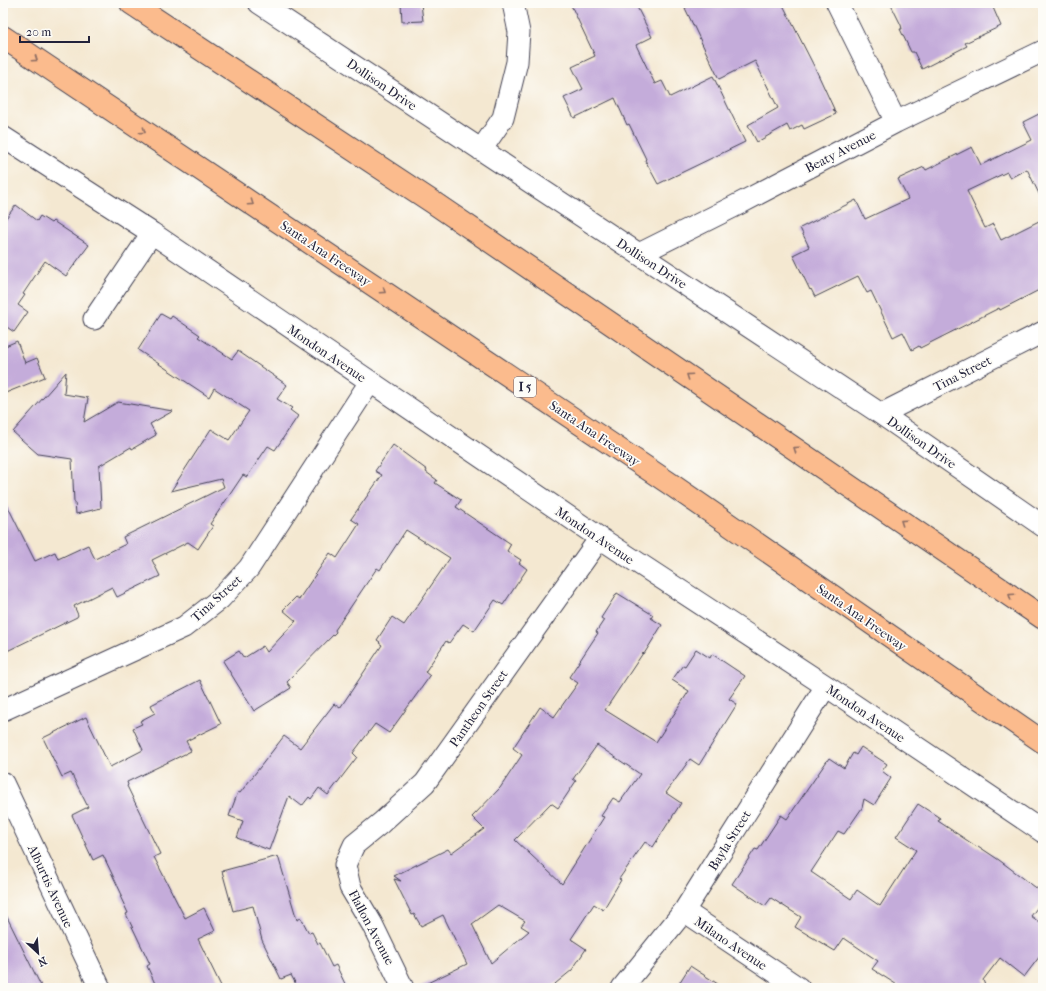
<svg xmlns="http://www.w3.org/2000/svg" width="1046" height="991" font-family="'IM FELL French Canon',serif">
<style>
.building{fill:#c4acda;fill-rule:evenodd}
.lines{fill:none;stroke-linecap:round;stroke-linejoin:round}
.street-casing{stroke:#424052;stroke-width:23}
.highway-casing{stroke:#424052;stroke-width:24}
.street{stroke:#fff;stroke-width:21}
.highway{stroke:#fbbb8d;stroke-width:22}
.oneway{stroke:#8e6e64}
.labels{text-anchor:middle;stroke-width:3.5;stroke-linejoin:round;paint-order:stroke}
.shield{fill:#fdfcf7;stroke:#646373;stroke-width:1}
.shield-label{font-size:12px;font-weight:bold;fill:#22223b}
.street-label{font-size:13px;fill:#22223b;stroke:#fdfcf7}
</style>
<rect width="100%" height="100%" fill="#fdfcf7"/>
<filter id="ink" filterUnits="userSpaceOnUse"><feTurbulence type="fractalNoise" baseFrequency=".025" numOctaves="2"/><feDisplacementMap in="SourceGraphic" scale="8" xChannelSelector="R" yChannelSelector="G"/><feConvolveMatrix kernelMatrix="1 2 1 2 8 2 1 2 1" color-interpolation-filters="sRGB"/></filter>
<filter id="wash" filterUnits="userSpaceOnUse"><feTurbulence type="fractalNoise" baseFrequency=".012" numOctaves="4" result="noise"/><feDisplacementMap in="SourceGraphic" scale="16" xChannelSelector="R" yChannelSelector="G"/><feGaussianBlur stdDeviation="0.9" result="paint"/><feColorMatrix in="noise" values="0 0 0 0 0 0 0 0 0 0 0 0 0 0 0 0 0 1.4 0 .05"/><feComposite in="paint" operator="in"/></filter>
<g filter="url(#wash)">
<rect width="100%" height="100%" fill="#f4e8d1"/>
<g id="blocks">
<!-- building -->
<path class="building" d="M401,3h20l2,18 -21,1z
M570,3h65l17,34 -16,8 19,39 7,-3 8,16 43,-21 32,66 -87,42 -13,-24 1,-1 -17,-35 -2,1 -12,-27 -41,20 -10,-20 19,-9 -11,-22 23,-11z
M695,3h87l34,67 18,39h-1l3,5 -32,15 -2,-4 -12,6 -3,-6 -30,17 -9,-17 30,-17 -23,-47 -36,18 -34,-71z
M890,3h101l10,23 -36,17 2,3 -45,23 -8,-17h-3l-11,-23h2l-1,-4z
M1043,112v90l-16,-33 -17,9 -3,-6 -40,19 18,37 8,-4 8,16 42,-21v69l-43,22 -1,-2 -79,40 -1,-2 -7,4 -9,-18 -10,5 -22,-46 -4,2 -9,-17 -43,21 -4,-8 -1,1 -17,-35 16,-8 -9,-19 56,-28 9,19 43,-20 -10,-20 26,-12 2,3 46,-23 9,18 51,-25 -9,-18z
M16,205l21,16 3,-5 11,7 2,-2 36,24 -23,31 -21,-15 -22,33 2,1 -7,10 10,7 -14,20 -10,-7 -1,2v-105z
M161,314l9,5 2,-3 28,19 -2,2 34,22 6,-8 49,34 -10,14 15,9 -2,2 8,6 -23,34 -7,-4 -21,31 -4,-2 -33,49 3,2 -15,23 -10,-7 -36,18 8,16 -43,21 -5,-10 -38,19 4,9 -1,2 -74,36v-156l32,64 20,-9 3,7 30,-14 7,14 31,-15 -3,-7 101,-50 -3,-8 -50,12 40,-62 18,11 20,-29 -35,-23 -5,9 -71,-47z
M17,341l8,22 12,-5 8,19 -42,17v-47z
M66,372l-2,22 24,4 -4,24 34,-20 55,9 -23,13 6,11 -24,14 -1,-2 -32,19 2,42 -25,6 -1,-12h-1l-2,-43 -34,-5 -25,-22z
M393,445l34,25 -1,2 11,8 -2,3 26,17 -5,7 55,37 -4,7 14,9 -2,3 8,6 -24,36 -8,-5 -21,31 -11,-7 -14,19 -3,-2 -21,31 5,4 -41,57 -14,-9 -22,29 4,4 -29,38 -9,-7 -8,11 -2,-2 -7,9 -13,-10 -20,54 -32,-12 6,-17 -14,-5 9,-24 2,1 44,-57 16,12 34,-44 6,4 42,-63 -3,-2 1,-1 -3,-2 15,-23 12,8 46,-67 -44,-28 -26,40 -3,-2 -42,62 1,2 -49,50 4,6 -37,23 -31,-50 16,-10 5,7 19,-12 4,6 29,-31 -13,-11 13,-13 3,2 31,-46 7,5 22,-34 -8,-5 31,-44 -7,-4z
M617,593l36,22 -2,3 11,7 -18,29 -1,-1 -38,57 51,32 33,-51 -17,-11 11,-15 2,1 11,-17 14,9 2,-4 33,22 -16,23 8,5 -38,61 -9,-6 -24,34 15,10 -28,44 -8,-5 -26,37 2,1 -18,30 -9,-6 -23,35 15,10 -14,21 -22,18h-133l50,-24 -24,-49 -22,11 -7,-12 -2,1 -18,-36 7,2 -7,-5 54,-27 3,4 33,-24 -12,-12 28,-29 22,-33 -9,-7 27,-41 14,10 24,-34 -9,-6 29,-44 -2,-1 8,-12 -3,-2zM597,745l43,29 -20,28 -7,-4 -12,18 3,1 -42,67 -47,-44 36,-37 7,5 18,-27 -3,-2zM498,905l27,16 -4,5 8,5 -38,32 -19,-39z
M200,680l21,44 -35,17 5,10 -64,31 1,3 -1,1 33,68 -6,3 31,61 19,-10 11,23 -17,8 24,49h-65l-10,-22 3,-2 -24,-50 2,-1 -8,-17 2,-1 -19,-40 -10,5 -21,-45 16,-8 -17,-34 -9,4 -19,-39 43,-21 24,50 33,-17 -10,-22 9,-4 -2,-3 15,-8 -4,-8z
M861,747l26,17 -5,7 9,7 -17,27 -10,-6 -2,9 -18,26 -6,-3 -27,41 40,27 6,-9 23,16 36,-56 -20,-13 22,-33 22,14 -2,3 39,26 1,-1 21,14 44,33v7l-12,16 12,9v27l-19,25 -24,-19 -17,22 3,8h-84l-30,-19 6,-8 -34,-23 -9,13 -40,-24 6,-10 -30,-19 -6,8 -33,-22 23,-35 3,1 23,-35 6,4 42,-61 15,10 9,-15 3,2z
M278,856l19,64 4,-2 8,15 3,-1 6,12 2,-1 12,24 4,-2 11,23h-49l-7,-13 -10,4 -19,-39 -9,-34 -20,5 -11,-40z
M3,909l39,79h-39z
M690,966l34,22h-48z"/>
</g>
</g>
<g filter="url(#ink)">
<use href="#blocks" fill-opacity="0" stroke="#424052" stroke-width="1"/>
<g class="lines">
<!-- street casing -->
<g class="street-casing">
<path id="street" d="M259,3l622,411 162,112
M837,3l59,119
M3,137l149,96 448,305 226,148 217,146
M481,150l22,-32 14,-56 2,-30 -6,-29
M639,254l94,-47 163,-85 147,-71
M94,319l58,-86
M881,414l162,-82
M3,710l181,-83 36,-28 29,-31 121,-186
M3,783l97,205
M684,911l115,77
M403,988l-31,-64 -22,-37 -5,-22 9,-20 27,-22 44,-40 175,-245
M622,988l62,-77 142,-225"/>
</g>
<!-- highway casing -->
<g class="highway-casing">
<path id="highway" d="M131,3l303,200 609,415
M3,37l666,446 374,259"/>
</g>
<!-- street -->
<use href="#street" class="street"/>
<!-- highway -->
<use href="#highway" class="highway"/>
</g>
<!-- one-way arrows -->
<defs><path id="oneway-chevron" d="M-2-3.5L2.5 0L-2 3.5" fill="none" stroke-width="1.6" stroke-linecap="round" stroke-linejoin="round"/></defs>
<g class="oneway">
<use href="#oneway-chevron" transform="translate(35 59) rotate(34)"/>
<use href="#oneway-chevron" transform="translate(143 131) rotate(34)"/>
<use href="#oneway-chevron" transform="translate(251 203) rotate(34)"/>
<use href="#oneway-chevron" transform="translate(383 291) rotate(34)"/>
<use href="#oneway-chevron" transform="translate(689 376) rotate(-146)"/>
<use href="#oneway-chevron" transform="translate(796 449) rotate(-146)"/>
<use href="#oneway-chevron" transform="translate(903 522) rotate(-146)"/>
<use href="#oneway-chevron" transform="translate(1011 596) rotate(-146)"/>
</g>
</g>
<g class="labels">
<!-- shield labels -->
<rect class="shield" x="514" y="377" width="22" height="20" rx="3"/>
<g class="shield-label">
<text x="525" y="391">I 5</text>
</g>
<!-- street labels -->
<g class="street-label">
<text transform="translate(382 84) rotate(34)" y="5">Dollison Drive</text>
<text transform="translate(840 151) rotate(-27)" y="5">Beaty Avenue</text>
<text transform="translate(326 253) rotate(34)" y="5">Santa Ana Freeway</text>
<text transform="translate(652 263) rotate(33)" y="5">Dollison Drive</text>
<text transform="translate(327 353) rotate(34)" y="5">Mondon Avenue</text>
<text transform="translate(962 373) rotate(-27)" y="5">Tina Street</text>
<text transform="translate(595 433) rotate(34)" y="5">Santa Ana Freeway</text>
<text transform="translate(922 442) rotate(35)" y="5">Dollison Drive</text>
<text transform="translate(595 535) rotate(34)" y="5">Mondon Avenue</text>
<text transform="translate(216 598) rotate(-42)" y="5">Tina Street</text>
<text transform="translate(862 617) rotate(35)" y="5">Santa Ana Freeway</text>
<text transform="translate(478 708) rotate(-55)" y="5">Pantheon Street</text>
<text transform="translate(866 713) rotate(34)" y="5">Mondon Avenue</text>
<text transform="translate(729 840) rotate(-58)" y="5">Bayla Street</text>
<text transform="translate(51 886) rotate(65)" y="5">Alburtis Avenue</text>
<text transform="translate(372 927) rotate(62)" y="5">Flallon Avenue</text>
<text transform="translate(731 943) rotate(34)" y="5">Milano Avenue</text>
</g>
</g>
<!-- margin -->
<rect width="1046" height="991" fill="none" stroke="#fdfcf7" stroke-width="16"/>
<!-- north arrow -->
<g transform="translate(38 953) rotate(154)" stroke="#fdfcf7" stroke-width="3" paint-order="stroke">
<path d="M0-3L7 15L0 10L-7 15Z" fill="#22223b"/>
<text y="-6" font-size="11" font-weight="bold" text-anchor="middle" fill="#22223b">N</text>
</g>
<!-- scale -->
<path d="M20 36v6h69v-6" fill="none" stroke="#22223b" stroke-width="2"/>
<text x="26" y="36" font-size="12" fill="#22223b" stroke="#fdfcf7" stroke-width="3" paint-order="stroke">20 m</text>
</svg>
